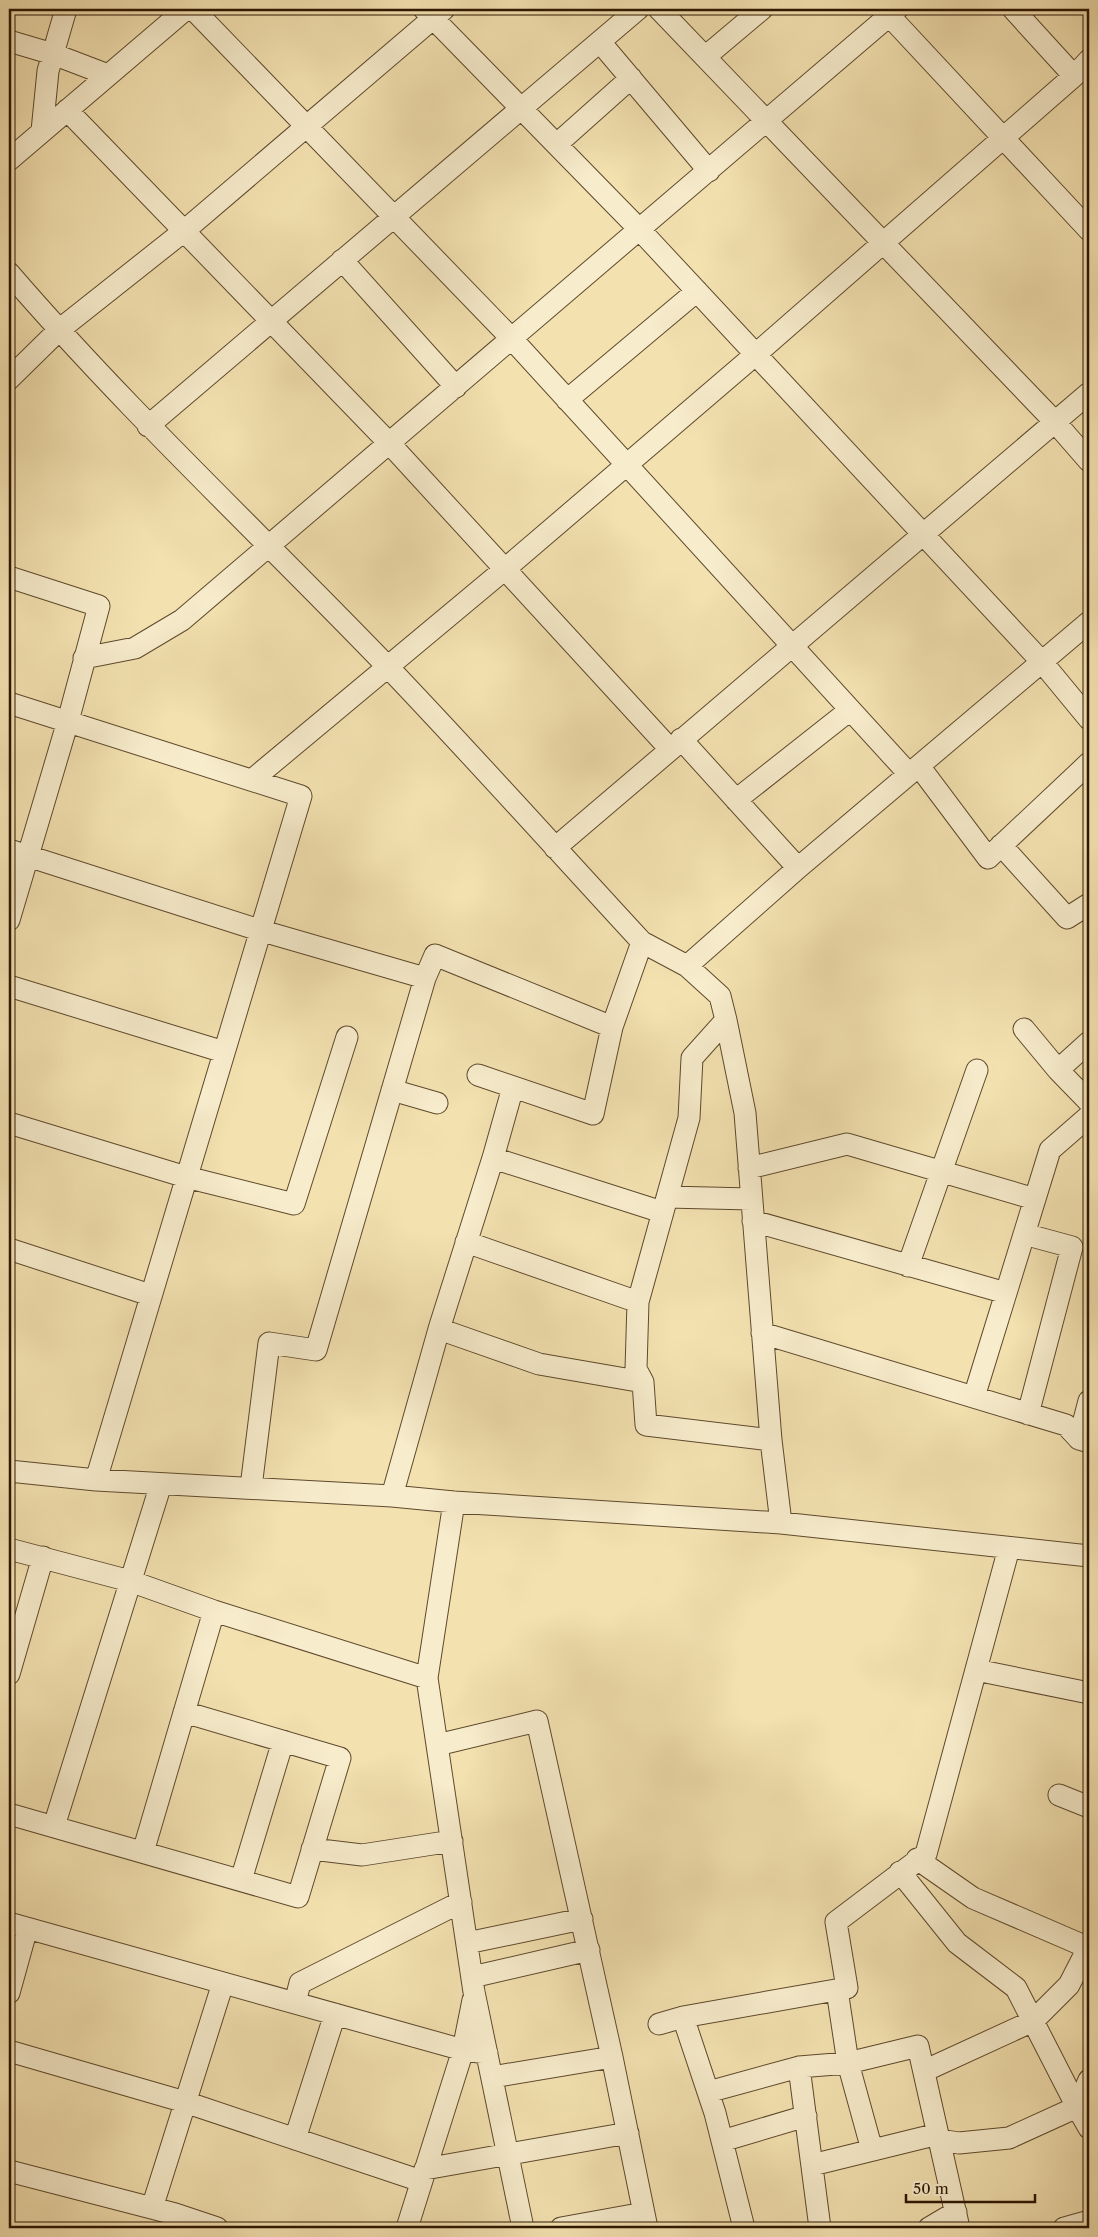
<svg xmlns="http://www.w3.org/2000/svg" width="1098" height="2237" font-family="'Libre Caslon Text',serif">
<style>
.lines{fill:none;stroke-linecap:round;stroke-linejoin:round}
.street-casing{stroke:#5e492c;stroke-width:23}
.street{stroke:#f7eccc;stroke-width:21}
</style>
<rect width="100%" height="100%" fill="#f3e1b0"/>
<filter id="stains"><feTurbulence type="fractalNoise" baseFrequency=".004" numOctaves="4"/><feColorMatrix values="0 0 0 0 .2 0 0 0 0 .09 0 0 0 0 .02 0 0 0 .5 -.17"/></filter>
<radialGradient id="worn" r=".72"><stop offset=".6" stop-color="#630" stop-opacity="0"/><stop offset="1" stop-color="#630" stop-opacity=".3"/></radialGradient>
<g class="lines">
<!-- street casing -->
<g class="street-casing">
<path id="street" d="M193,9l319,330 397,435
M424,9l216,221 402,432 47,57
M659,9l396,413 34,39
M883,9l206,221
M1013,9l61,67
M9,41l44,13 55,21
M600,42l109,129
M705,57l57,-48
M67,110l323,334 280,305
M42,131l6,-60 18,-62
M557,144l74,-66
M9,160l177,-151
M342,260l114,127
M9,273c119,138 252,262 378,393 87,91 170,184 255,276l45,24 33,30 6,24 19,93 26,327 10,83
M9,379l50,-49 125,-99 260,-222
M567,400l130,-109
M148,426l490,-417
M9,577l90,29 -31,115 -59,199
M84,658l51,-10 47,-28 715,-611
M9,703l292,93 -205,684
M681,739l117,129
M919,766l69,92 101,-95
M252,780l253,-211 251,-215 318,-278 15,-16
M736,800l114,-90
M1001,845l66,73 22,-14
M555,848l534,-455
M9,850l250,80 166,48
M687,966l111,-98 291,-246
M9,986l215,66
M726,1020l-34,38 -3,60 -51,184 -2,67 7,13 3,43 125,15
M1024,1029l34,41 31,32
M1058,1070l31,-28
M478,1075l115,39 19,-87 30,-85
M392,1090l45,13
M9,1123l177,54 108,27 53,-167
M493,1158l169,54
M749,1168l98,-24 188,55
M667,1197l84,2
M753,1221l253,72
M1024,1234l48,13 -44,167
M466,1242l172,60
M9,1249l141,46
M908,1266l69,-196
M439,1329l100,35 104,18
M762,1333l304,92 13,14 10,3
M974,1397l76,-247 39,-34
M1079,1439l10,-38
M9,1471l87,9 296,16 62,6 327,21 308,33
M251,1487l18,-144 47,7 109,-372 10,-23 177,72
M392,1496l47,-167 54,-171 20,-71
M454,1502l-27,176 47,314 49,236
M9,1549l121,32 84,30 213,67
M976,1670l113,23
M9,1674l34,-117
M437,1745l100,-24 75,336 35,171
M1059,1795l30,12
M9,1814l289,83 42,-139 -156,-46
M54,1826l107,-342
M312,1849l50,6 90,-14
M143,1852l71,-241
M917,1859l56,39 116,50
M900,1872l57,71 59,45 61,119 -68,31 -50,5 -20,-3
M241,1880l42,-139
M9,1923l454,127 24,3
M467,1943l115,-24
M472,1977l117,-27
M837,1990l11,73 24,87
M9,1993l18,-65
M295,2003l5,-20 161,-81
M683,2017l32,96 29,115
M659,2024l24,-7 164,-29 -11,-66 90,-68 83,-306
M9,2051l176,51 236,79
M799,2067l21,161
M924,2071l109,-50 36,-36 19,-37
M492,2077l120,-20
M1089,2080l-12,27 12,21
M708,2092l91,-25 49,-4 70,-17 41,182
M295,2139l40,-125
M722,2141l84,-25
M812,2165l126,-31
M425,2169l203,-36
M9,2171l166,43 42,14
M152,2208l71,-225
M407,2228l56,-178 10,-50
M561,2228l83,-15
M929,2228l27,-16
M1064,2228l25,-7"/>
</g>
<!-- street -->
<use href="#street" class="street"/>
</g>
<!-- margin -->
<rect width="1098" height="2237" fill="none" stroke="#f3e1b0" stroke-width="30"/>
<rect x="10" y="10" width="1078" height="2217" fill="none" stroke="#2c1600" stroke-width="2.5"/>
<rect x="15" y="15" width="1068" height="2207" fill="none" stroke="#2c1600"/>
<!-- scale -->
<path d="M906 2194v8h129v-8" fill="none" stroke="#2c1600" stroke-width="2.5"/>
<text x="913" y="2194" font-size="15" fill="#2c1600" stroke="#f7eccc" stroke-width="4" paint-order="stroke">50 m</text>
<rect width="100%" height="100%" filter="url(#stains)"/>
<rect width="100%" height="100%" fill="url(#worn)"/>
</svg>
